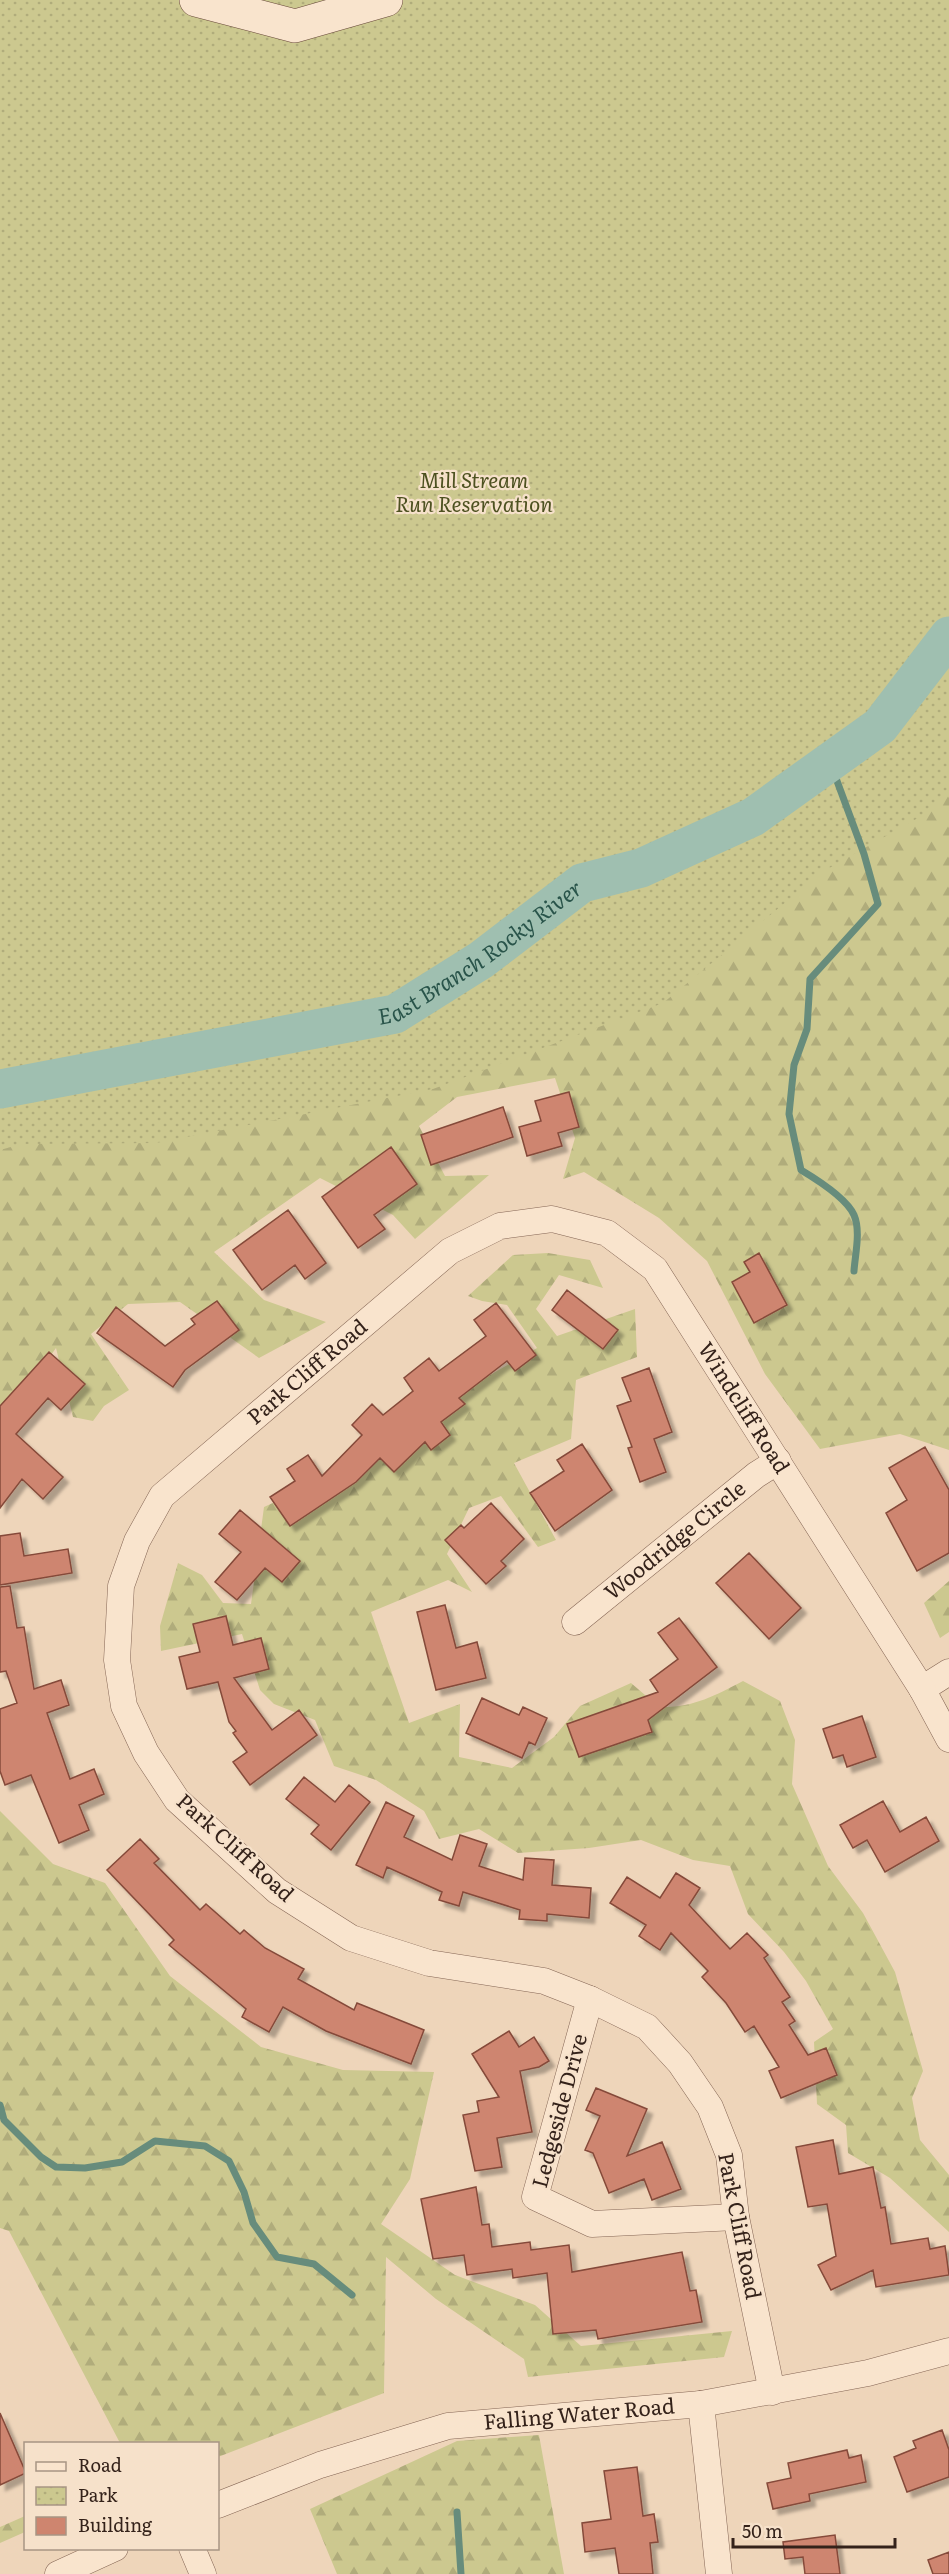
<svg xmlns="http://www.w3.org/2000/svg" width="949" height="2574" font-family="Literata,serif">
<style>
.forest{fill:url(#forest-firs)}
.park{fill:url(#park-dots)}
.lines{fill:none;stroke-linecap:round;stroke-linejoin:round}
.stream{stroke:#678c7c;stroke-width:7}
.river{stroke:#9fbfb0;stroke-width:39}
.building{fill:#ce856f;stroke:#854a3a;stroke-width:1.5;filter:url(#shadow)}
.street-casing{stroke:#856655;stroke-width:27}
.secondary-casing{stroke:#674738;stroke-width:34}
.street{stroke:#f9e4cd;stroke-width:26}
.secondary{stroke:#f9e4cd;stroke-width:33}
.labels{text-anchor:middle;stroke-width:4.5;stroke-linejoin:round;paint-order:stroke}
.park-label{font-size:21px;font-style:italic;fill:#4d5120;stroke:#f6e1ca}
.street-label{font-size:21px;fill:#34221a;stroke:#f6e1ca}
.water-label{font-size:22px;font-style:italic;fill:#29544a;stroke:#f6e1ca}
</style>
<defs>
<pattern id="forest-firs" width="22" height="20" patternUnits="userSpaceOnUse" patternTransform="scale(1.5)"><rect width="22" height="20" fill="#ccc88f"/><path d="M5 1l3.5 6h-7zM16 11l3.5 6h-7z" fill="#b0ac7b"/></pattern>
<pattern id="park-dots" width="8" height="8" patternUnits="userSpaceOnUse" patternTransform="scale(1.5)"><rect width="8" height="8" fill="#ccc88f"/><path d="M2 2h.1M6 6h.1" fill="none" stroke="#b0ac7b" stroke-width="1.8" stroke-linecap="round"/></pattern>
<filter id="shadow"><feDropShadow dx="5.5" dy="5.5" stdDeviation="1.5" flood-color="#0004"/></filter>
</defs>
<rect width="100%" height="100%" fill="#eed5ba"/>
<!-- forest -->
<path class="forest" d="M0,0h949v1450l-49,-16 -80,15 -55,-75 -58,-113 -48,-43 -75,-46 -21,7 12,-41 -20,-60 -98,19 -38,29 26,50 44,-1 -74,64 -22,-24 -73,-37 -106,74 50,48 62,22 -67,36 -79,-56 -52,2 -37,30 38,56 -25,16 -11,15 -20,-4 -17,-69 -56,78z
M548,1253l42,7 13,28 -44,-13 -23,34 21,27 78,-27 2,48 -61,23 -5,59 -57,24 42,77 -18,7 -37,-51 -32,12 -22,46 25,38 -24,-12 -77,32 38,111 51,-19 -1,53 53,11 42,-31 26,-31 51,-23 28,24c34,1 55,-11 84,-26l37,20 15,39 -3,44 36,82 35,47 32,59 28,99 -11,27 8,42 29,35v57l-59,-54 -42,-25 -2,-28 -29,-21 -3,-62 19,-13 -27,-48 -22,-29 -36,-38 -18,-48 -37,-6 -52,-20 -52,8 -71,5 -39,-24 -40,10 -15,-28 -48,-31 -42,-14 -19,-46 -41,-16 -14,-14 -18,-56 -81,17 -1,-25 18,-63 24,12 21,28 28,1 13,-97 70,-32 132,-86 71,-41 -30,-43 -25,-4 -14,-5 45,-41z
M949,1581v51l-9,6 -16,-35z
M0,1811l53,53 52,19 65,93 91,71 82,23 91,2 -24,107 -29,45 74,51 80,30 46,41 151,-15 -8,26 -196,20 -4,-18 -88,-60 -50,-42 -2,136 -166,64v-13l-98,-1 -111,-212 -9,-3z
M539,2435l25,139h-227l-27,-65 147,-68z
M25,2516v16l-25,11v-16z"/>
<!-- park -->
<path class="park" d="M0,0h949v789l-24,25 -101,57 -161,132 -230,86 -277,54 -134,1 -22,6z"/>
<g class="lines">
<!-- stream -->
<path class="stream" d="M830,762l34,92 14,50 -68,75 -3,50 -13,36 -5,49 12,56c15,9 46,29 53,45 7,16 1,40 0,56
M0,2105l4,15 37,37 15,10 29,1 37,-6 33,-21 50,5 24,15 15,31 9,31 24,34 37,7 38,31
M457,2512l4,62"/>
<!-- river -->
<path class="river" id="s1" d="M0,1089l395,-75 86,-54 101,-77 59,-15 112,-51 127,-91 69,-90"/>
</g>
<!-- building -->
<path class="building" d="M569,1092l10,35 -21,6 4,13 -35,10 -8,-29 22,-6 -6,-20z
M503,1107l10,30 -82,28 -10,-30z
M391,1147l26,37 -43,31 11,14 -27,19 -36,-51z
M288,1210l38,53 -21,16 -10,-14 -33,25 -29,-40z
M759,1253l28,52 -33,18 -22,-41 18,-10 -6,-10z
M567,1290l51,40 -15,19 -51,-39z
M217,1301l22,29 -54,40 -12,17 -76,-54 19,-26 49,39 30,-22 -4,-5z
M496,1303l40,52 -21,16 -8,-10 -48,37 6,6 -24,18 9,13 -19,15 -6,-8 -31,30 -14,-14 -24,24 -66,44 -20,-29 25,-16 -8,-12 21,-14 14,21 40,-41 -10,-10 20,-21 11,11 30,-24 -9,-13 25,-20 10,13 47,-35 -12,-16z
M49,1352l36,32 -24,26 -13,-12 -32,36 47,43 -20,22 -21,-20 -22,29v-102z
M649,1368l23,64 -18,7 12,33 -26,10 -12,-34 4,-1 -15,-41 14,-5 -9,-23z
M582,1444l30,46 -57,41 -25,-38 34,-22 -7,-11z
M925,1447l24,43v63l-32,18 -31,-58 21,-13 -18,-32z
M491,1503l33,36 -23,22 5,5 -20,18 -41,-44 16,-15 3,3z
M240,1510l60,51 -18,21 -17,-14 -28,32 -22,-18 26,-30 -22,-18z
M20,1533l4,23 44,-7 4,24 -72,12v-49z
M749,1553l52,55 -32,31 -53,-56z
M10,1586l7,42 7,-1 10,62 27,-9 8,25 -22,8 23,66 24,-10 10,25 -25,11 10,25 -30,13 -28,-68 -26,10 -5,-14v-62l17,-6 -11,-32 -6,1v-85z
M445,1605l11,43 21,-6 9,36 -50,12 -19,-78z
M226,1616l7,29 28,-7 8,31 -35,9 38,52 27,-20 18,25 -67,50 -17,-23 14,-10 -14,-19 3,-2 -7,-9 -11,-40 -31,7 -8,-32 21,-5 -7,-28z
M679,1618l38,49 -69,53 4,12 -73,25 -12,-33 91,-32 -8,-12 28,-21 -20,-26z
M482,1698l37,17 4,-8 24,11 -12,27 -6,-3 -7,16 -56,-25z
M862,1716l14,41 -29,10 -4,-12 -10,3 -10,-29z
M304,1777l31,25 14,-17 21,17 -39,48 -20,-16 8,-9 -33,-26z
M883,1801l17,31 26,-15 13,24 -54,31 -18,-32 -14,8 -13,-23z
M386,1802l28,14 -10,21 48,23 8,-25 27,9 -8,22 44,14 2,-22 29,2 -2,25 39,3 -2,30 -42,-4v7l-28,-2 1,-9 -57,-18 -4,14 -20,-6 3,-8 -55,-25 -4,11 -27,-13z
M140,1839l19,20 -5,4 46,47 6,-6 34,30 4,-4 21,18 39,21 -6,10 56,31 3,-7 67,27 -13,34 -85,-33 -43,-24 -14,25 -27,-15 4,-8 -77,-64 5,-5 -67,-70z
M676,1873l24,15 -11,17 41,44 17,-16 21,22 -4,3 26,39 -8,5 13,19 -6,4 19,30 18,-7 11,27 -56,23 -12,-27 10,-4 -25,-41 -9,6 -19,-29 -24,-26 6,-6 -37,-38 -11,17 -21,-14 7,-11 -36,-22 17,-26 33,21z
M509,2031l10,16 15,-10 15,24 -10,6 -19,4 12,61 -35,6 5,29 -27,4 -12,-56 16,-3 -2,-11 22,-4 -27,-43z
M596,2088l51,21 -20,47 35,-14 19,47 -29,11 -8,-21 -35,14 -16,-40 -8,-3 15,-34 -14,-6z
M833,2140l6,34 34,-7 8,41 4,-1 6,37 37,-6 2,11 15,-3 4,29 -73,12 -3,-17 -42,20 -13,-25 18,-9 -9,-52 -19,3 -12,-60z
M476,2187l6,38 7,-1 3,23 38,-5 1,8 38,-5 3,27 110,-20 8,39 6,-1 6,32 -104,17 -2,-9 -43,4 -6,-61 -34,5 -1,-9 -45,6 -3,-20 -31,4 -12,-60z
M0,2413l26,60 -26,12z
M942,2430l7,20v27l-42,15 -13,-35 22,-9 -3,-7z
M847,2450l2,8 12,-3 5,27 -57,12 1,7 -37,8 -6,-26 24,-5 -3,-15z
M637,2467l6,49 11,-2 4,28 -8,1 3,31h-34l-4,-26 -30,4 -3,-29 29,-4 -7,-48z
M835,2535l5,39h-35l-2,-17 -18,2 -2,-17z
M949,2552v22h-16l-5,-14z"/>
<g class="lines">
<!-- street casing -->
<g class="street-casing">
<g id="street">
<path id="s2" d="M575,1622l181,-147 22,-14"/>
<path d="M922,1689l27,-17"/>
<path d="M590,1999l-55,198 57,27 144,-7"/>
<path id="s3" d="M772,2392l-36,-175 -7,-62 -19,-48 -30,-44 -33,-36 -57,-28 -46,-18 -115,-18 -78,-25 -74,-47 -100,-91 -31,-47 -22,-47 -7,-46 4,-74 16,-45 25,-45 288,-245 50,-25 52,-7 55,14 48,36 267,420 27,50"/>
<path d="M701,2404l18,170"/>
<path id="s4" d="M218,2505l102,-40 128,-39 253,-22 167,-31 81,-22"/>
<path d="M192,2548l11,26"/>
<path d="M58,2574l57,-26"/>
</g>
</g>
<!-- secondary casing -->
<g class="secondary-casing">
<path id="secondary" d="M196,0l99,26 91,-26"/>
</g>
<!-- street -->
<use href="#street" class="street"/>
<!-- secondary -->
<use href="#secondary" class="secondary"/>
</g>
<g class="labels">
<!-- park labels -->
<g class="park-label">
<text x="474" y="488">Mill Stream<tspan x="474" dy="24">Run Reservation</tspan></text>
</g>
<!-- street labels -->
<g class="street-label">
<text dy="7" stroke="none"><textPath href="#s3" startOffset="1448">Park Cliff Road</textPath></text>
<text dy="7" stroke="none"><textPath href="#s3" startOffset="2025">Windcliff Road</textPath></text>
<text dy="7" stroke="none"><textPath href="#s2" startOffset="129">Woodridge Circle</textPath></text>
<text transform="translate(235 1848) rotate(42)" y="7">Park Cliff Road</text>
<text transform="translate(560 2111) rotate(-75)" y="7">Ledgeside Drive</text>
<text transform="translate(739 2226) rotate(79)" y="7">Park Cliff Road</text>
<text dy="7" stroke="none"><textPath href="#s4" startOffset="375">Falling Water Road</textPath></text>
</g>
<!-- water labels -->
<g class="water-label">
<text dy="8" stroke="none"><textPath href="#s1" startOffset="506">East Branch Rocky River</textPath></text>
</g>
</g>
<!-- legend -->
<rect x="24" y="2442" width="195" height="108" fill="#f6e1ca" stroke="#a89584" stroke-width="1.5"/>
<rect x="36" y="2462" width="30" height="9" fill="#f9e4cd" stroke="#a89584" stroke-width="1.5"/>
<text x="78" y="2472" font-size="18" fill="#34221a">Road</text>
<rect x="36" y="2487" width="30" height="18" fill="url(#park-dots)" stroke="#a89584" stroke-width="1.5"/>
<text x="78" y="2502" font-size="18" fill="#34221a">Park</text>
<rect x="36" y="2517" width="30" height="18" fill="#ce856f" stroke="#a89584" stroke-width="1.5"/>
<text x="78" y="2532" font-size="18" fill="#34221a">Building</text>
<!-- scale -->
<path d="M733 2538v9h162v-9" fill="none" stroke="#34221a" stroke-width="3"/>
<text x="742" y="2538" font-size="18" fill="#34221a" stroke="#f6e1ca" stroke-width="4.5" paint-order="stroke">50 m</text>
</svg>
